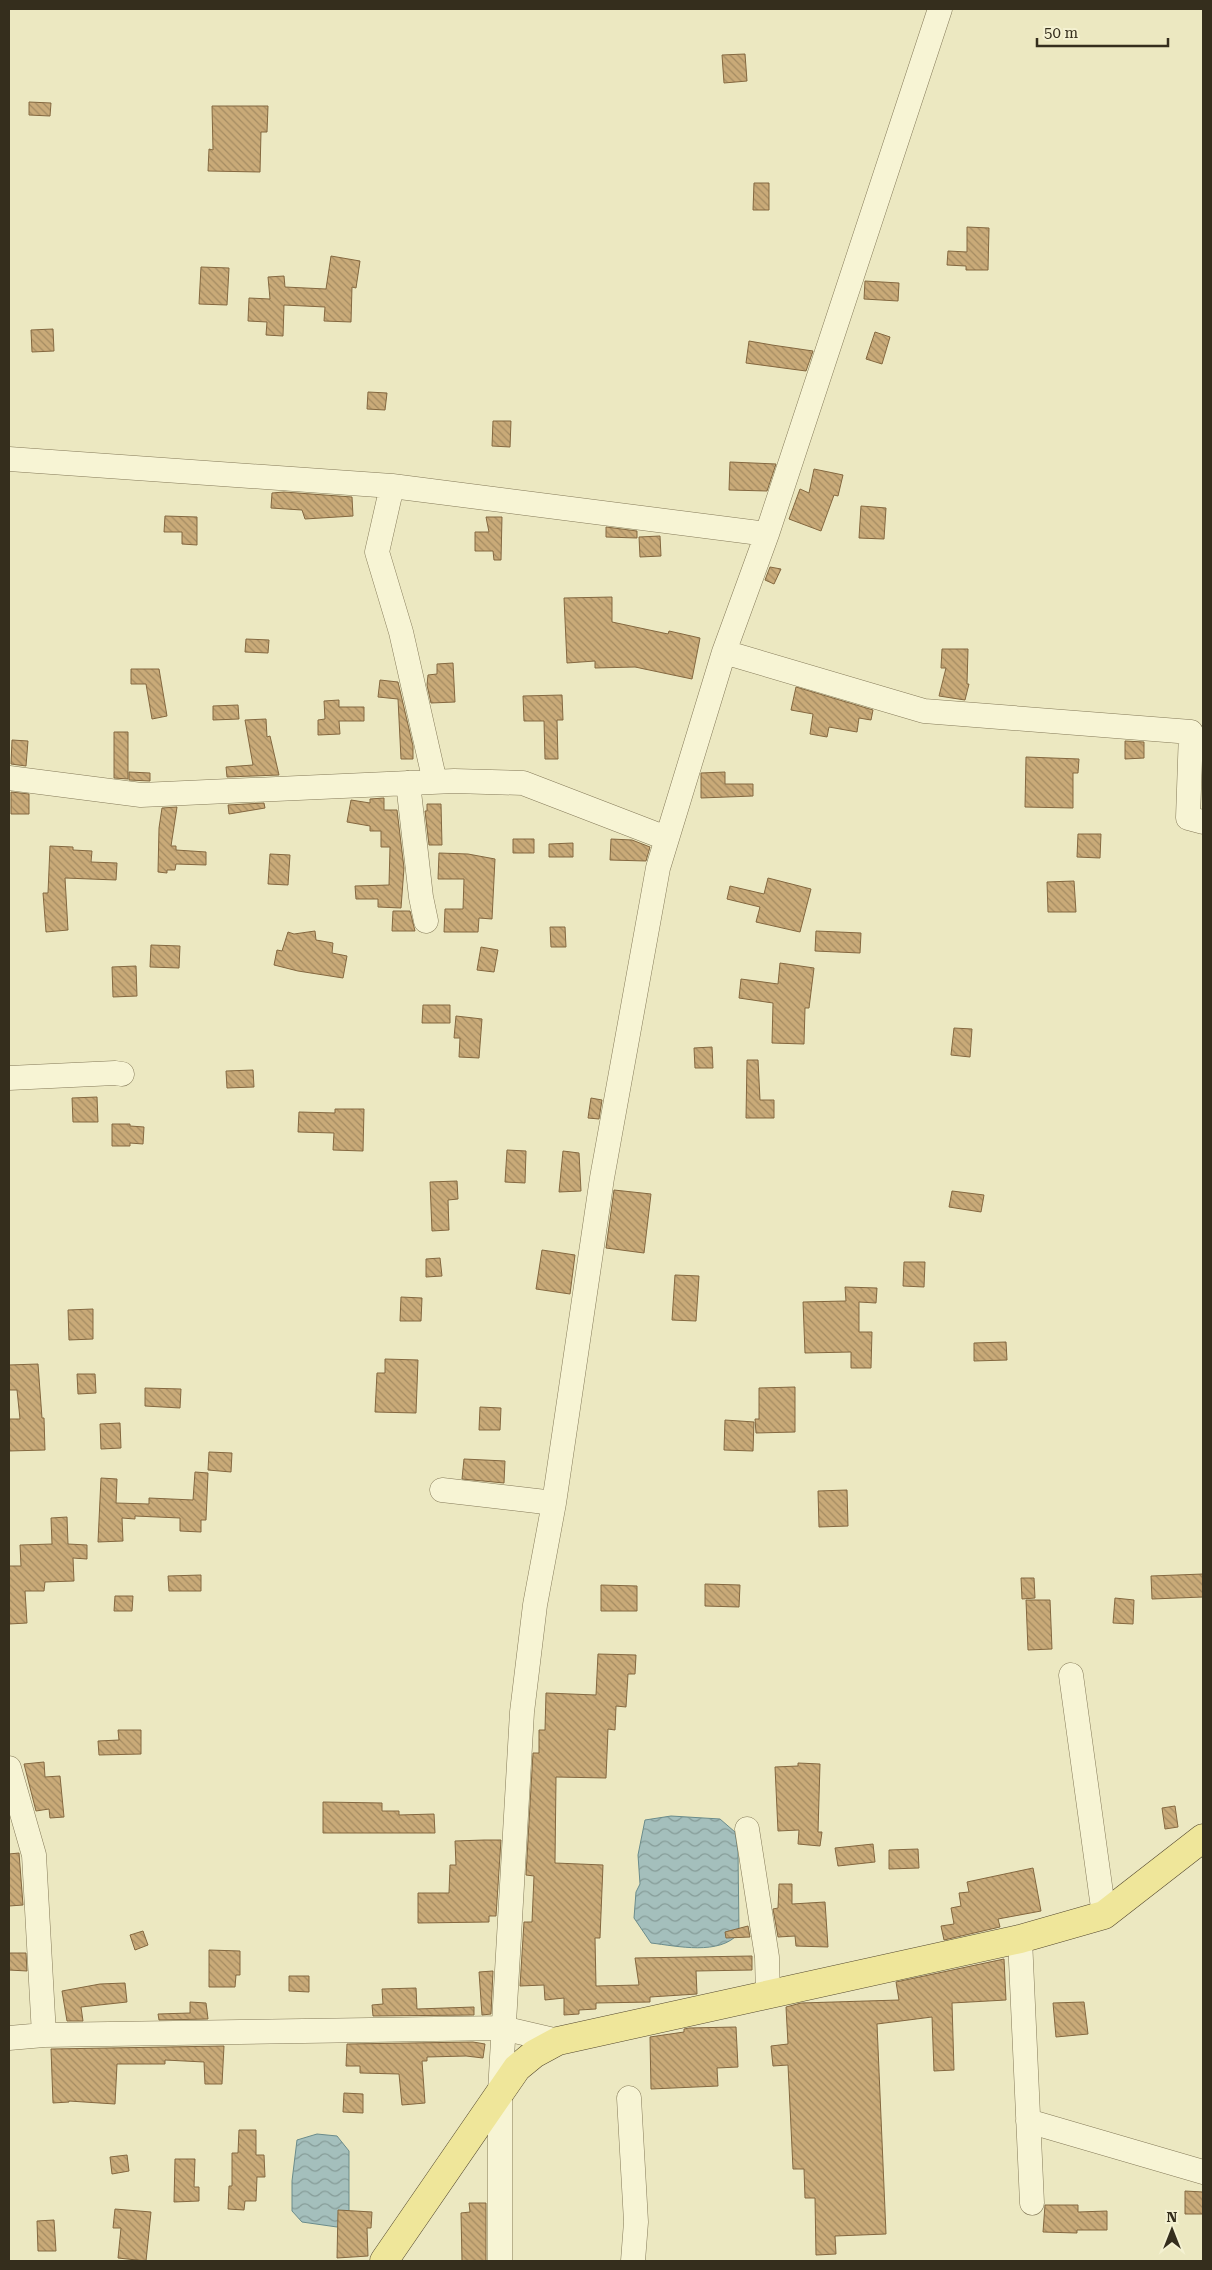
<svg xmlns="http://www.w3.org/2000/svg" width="1212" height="2270" font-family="'Roboto Serif',serif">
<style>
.water{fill:url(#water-waves);stroke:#6b8c8b}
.building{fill:url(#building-back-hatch);stroke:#846840}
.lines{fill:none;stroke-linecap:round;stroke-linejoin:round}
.minor-casing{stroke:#857a59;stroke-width:25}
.major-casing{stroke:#53472e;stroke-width:29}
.minor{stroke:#f7f4d4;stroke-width:24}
.major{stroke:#efe69a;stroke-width:28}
</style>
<defs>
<pattern id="water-waves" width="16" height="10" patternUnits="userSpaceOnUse" patternTransform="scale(1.25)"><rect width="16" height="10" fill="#a4bfbc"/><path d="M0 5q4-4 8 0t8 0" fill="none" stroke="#869c98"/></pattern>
<pattern id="building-back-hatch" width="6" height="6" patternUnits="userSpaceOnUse" patternTransform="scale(1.25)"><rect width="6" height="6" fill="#c9aa78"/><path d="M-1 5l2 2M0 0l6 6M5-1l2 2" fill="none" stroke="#a48b62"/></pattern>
</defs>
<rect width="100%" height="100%" fill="#ece8c1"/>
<!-- water -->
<path class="water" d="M671,1816l49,3 15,13 3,20 1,81c-19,23 -62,13 -88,10l-17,-25 2,-26 4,-8 -2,-29 7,-35z
M317,2134l20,2 12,15v62l-12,14 -35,-5 -10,-11v-30l5,-41z"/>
<!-- building -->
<path class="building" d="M745,54l2,27 -23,2 -2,-28z
M29,102l22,1 -1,13 -21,-1z
M212,106h56l-1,26h-6l-1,40 -52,-1 1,-22 4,1z
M754,183h15v27h-16z
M967,227l22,1 -1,42h-22v-4l-19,-1 1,-14 19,1z
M331,256l29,5 -4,27 -4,-1 -1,35 -27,-1 1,-14 -41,-2 -1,31 -17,-1 1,-13 -19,-1 1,-23 21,1 -2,-22 16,-1 1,11 41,2z
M201,267l28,1 -2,37 -28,-1z
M865,281l34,2 -1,18 -34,-2z
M53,329l1,22 -22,1 -1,-22z
M875,332l15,5 -8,27 -16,-5z
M749,341l23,4 41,6 -7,20 -60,-8z
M368,392l19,1 -2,17 -18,-1z
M493,421h18l-1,26 -18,-1z
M730,462l46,2 -9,27 -38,-1z
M814,469l29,6 -5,21 -4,-1 -13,36 -32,-12 11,-30 9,4z
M284,492l68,5 1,19 -48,3 -3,-9 -31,-2 1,-15z
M861,506l25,2 -2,31 -25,-1z
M165,516l32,1v28l-15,-1v-12h-18z
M486,517h16l-1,43h-7l-1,-9h-18v-19h14z
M606,527l31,4v7l-31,-1z
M660,536l1,20 -21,1 -1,-20z
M770,567l11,2 -7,15 -9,-4z
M612,597v25l56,12 1,-3 31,7 -8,41 -57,-12 -40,1v-7l-28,2 -3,-65z
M246,639l23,1 -1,13 -23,-1z
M942,649h26l-1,35h2l-4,16 -26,-4 7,-28h-5z
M453,663l2,39 -24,1 -4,-18 1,-10 9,-1v-10z
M131,669h28l8,47 -15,3 -6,-35h-15z
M380,680l18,2 15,64v13h-12l-3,-60 -20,-2z
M796,687l77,23 -2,10 -12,-2 -2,14 -28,-5 -2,10 -17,-3 3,-20 -22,-4z
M562,695l1,25h-6l1,39h-13l-1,-38h-20l-1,-25z
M339,700v7h25v14h-25l1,13 -22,1v-15l7,-1 -1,-18z
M238,705l1,14 -26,1v-14z
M266,719l1,18 3,-1 9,39 -52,2 -1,-10 27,-2 -8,-45z
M114,732h14v47l-14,-1z
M12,740l16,1 -2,25 -15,-2z
M1125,741l19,1v16l-19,1z
M1026,757l53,2 -1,14h-5v35l-48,-1z
M129,772l21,1v8l-21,-1z
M725,772v12h28v12l-52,2v-25z
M11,792l18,2v20h-18z
M384,798v12h13l7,58 -3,40 -23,-1v-8h-22l-1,-13 34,-1 1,-38h-9v-16h-11v-5l-23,-4 4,-22 19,3v-4z
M264,803l1,5 -36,6 -1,-9z
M427,804h14l1,41h-13l-4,-34h2z
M177,807l-6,39h5v4l30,2v13l-30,-1 -1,6h-8v3l-9,-1 1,-44 3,-20z
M1078,834h23l-1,24 -23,-1z
M513,839h21v14h-21z
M611,839l21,1 18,7 -4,14 -36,-1z
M573,843v14h-24v-13z
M50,846l23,1v3l19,1 -1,11 26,1 -1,17 -51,-2 3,52 -22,2 -3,-39h5z
M439,853l29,1 27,5 -3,60 -13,-1 -1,14h-34l1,-23h18l1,-30h-26z
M270,854l20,1 -2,30 -20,-1z
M768,878l43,11 -11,43 -44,-10 4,-15 -33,-8 3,-13 34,8z
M1074,881l2,31h-28l-1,-30z
M393,911h17l5,20h-23z
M550,927h15l1,20h-15z
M315,931l1,9 17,3 -1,10 15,3 -4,22 -45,-7 -24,-6 3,-15 5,1 6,-19 6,2z
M816,931l45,2 -1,20 -45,-2z
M151,945l29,1 -1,22 -29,-1z
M481,947l17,3 -4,22 -17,-2z
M780,963l34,5 -5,40h-4l-1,36 -32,-1 1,-40 -34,-5 2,-19 37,5z
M136,966l1,30 -24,1 -1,-30z
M423,1005h27v18h-28z
M456,1016l26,3 -3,39 -20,-1 1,-19h-6z
M954,1028l18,1 -2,28 -19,-2z
M712,1047l1,21h-18l-1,-20z
M747,1060h11l2,40h14v18h-28z
M253,1070l1,17 -27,1 -1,-17z
M97,1097l1,25h-25l-1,-24z
M591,1098l11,2 -3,19 -11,-1z
M335,1109h29l-1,42 -30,-1 1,-17 -36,-1 1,-20 36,1z
M112,1124h18v2l14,1 -1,17 -13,-1v3h-18z
M507,1150l19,1 -1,32 -20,-1z
M563,1151l16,2 2,38 -22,1z
M457,1181l1,18 -10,1 1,30 -17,1 -2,-49z
M614,1190l37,4 -7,59 -38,-5z
M952,1191l32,4 -3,17 -32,-5z
M542,1250l33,5 -5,39 -34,-5z
M440,1258l2,18 -16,1v-18z
M904,1262h21l-1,25 -21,-1z
M675,1275l24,1 -3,45 -24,-1z
M845,1287l32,1 -1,15 -17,-1v30h13l-1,36h-20v-16l-46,1 -2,-51 43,-1z
M401,1297l21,1 -1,23h-21z
M93,1309v30l-24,1 -1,-30z
M1006,1342l1,18 -33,1v-18z
M385,1359l33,1 -2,53 -41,-1 2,-39h8z
M38,1364l4,54h2l1,32 -36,1v-32h11l-3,-29h-8v-25z
M77,1374h18l1,19 -18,1z
M795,1387v45l-39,1 -1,-14h4v-31z
M145,1388l36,1 -1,19 -35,-2z
M480,1407l21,1 -1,22h-21z
M725,1420l29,2 -1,29 -29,-1z
M120,1423l1,25 -20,1 -1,-25z
M209,1452l23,1 -1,19 -23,-2z
M464,1459l41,2 -1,22 -42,-4z
M195,1472l13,1 -2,47h-5v12l-21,-1v-13l-45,-2v3l-13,-1 1,23 -25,1 3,-64 16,1 -1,24 33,1v-6l44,2z
M847,1490l1,36 -29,1 -1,-36z
M67,1517l1,27 19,1v14l-14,-1 1,23 -29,1 -1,9h-19l2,32 -18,1v-58h12l-1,-21 32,-1 -1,-26z
M1203,1574v23l-51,2 -1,-23z
M201,1575v16h-32l-1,-15z
M1021,1578h13l1,20 -13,1z
M705,1584l35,1 -1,22 -34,-1z
M601,1585l36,1v25h-36z
M115,1596h18l-1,15h-18z
M1115,1598l19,2 -1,24 -20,-1z
M1026,1600h24l2,49 -24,1z
M598,1654l38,1 -1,19h-7l-2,33 -10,-1 -1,24 -7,-1 -2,49 -50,-1 -1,86 48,2 -3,73h-5l1,48 43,-1 -4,-27 117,-2v14l-56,1 1,23 -47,3v5l-54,1v6l-17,1v4l-15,1v-17l-19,2 -1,-15 -24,1 4,-64h8l2,-46 -8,-1 7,-122h6v-23h6l1,-37 50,2z
M118,1730h23v24l-42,1 -1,-14 21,-1z
M44,1762l1,15 15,-1 4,41 -14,1 -1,-9 -13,2 -12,-47z
M798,1763l22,1 -2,68h4l-2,14 -22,-2 1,-14 -21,1 -3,-64 23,-1z
M323,1802l59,1v8h17v4l35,-1 1,19h-112z
M1175,1806l3,21 -13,2 -3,-21z
M484,1840h17l-5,76h-7v6l-71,1v-30h31l1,-28h6l-1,-24z
M873,1844l2,18 -37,4 -3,-18z
M918,1849l1,19 -30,1v-19z
M19,1853l4,52 -14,1v-52z
M1033,1868l8,43 -43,8 2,8 -56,13 -3,-14 13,-2 -3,-16 10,-2 -2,-13 10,-1 -2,-10z
M779,1884h13v20l33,-2 3,45 -32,-1 -1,-10 -17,1 -5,-28 5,-1z
M748,1926l2,11 -24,1 -1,-6z
M143,1931l5,14 -13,5 -5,-15z
M209,1950l31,1v24h-4l-1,12h-26z
M9,1953h17l1,18 -18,-1z
M1004,1959l2,41 -54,3 2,67 -20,1 -2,-54 -55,7 9,210 -51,2 1,18 -20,1 -1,-57h-10l-1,-29h-11l-5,-104 -15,1 -2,-20 17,-2 -2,-37 15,-4 98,-3 -3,-18z
M493,1971l-2,43 -9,1 -3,-43z
M289,1976h20v16l-20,-1z
M125,1983l2,19 -46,5 2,14h-16l-5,-30 38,-7z
M416,1988l1,21 57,-2v8l-101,1 -1,-11 11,-1 -1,-15z
M190,2002l16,1 2,16 -49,1 -1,-6 32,-1z
M1084,2002l4,32 -32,3 -3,-34z
M736,2027l2,40 -21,1 1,18 -67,3 -1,-52 34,-5v-3l5,-1z
M473,2042l12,2 -2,14 -17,-2 -39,1v4h-5l3,42 -23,2 -3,-31 -39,-1v-7h-14l1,-22z
M224,2046l-2,38h-17l-1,-22 -39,-2v4h-48l-2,40 -46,-3v1l-16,1 -2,-54z
M344,2093l19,1v19l-20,-1z
M239,2130h17v25h8l1,22h-8l-1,24h-11l-1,9 -16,-1 1,-23h3v-33h6z
M127,2155l2,16 -17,3 -2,-17z
M175,2159h20l-1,28h5v14l-25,1z
M1185,2191l18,1v22h-18z
M469,2203h17v58h-24l-1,-48 9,-1z
M1045,2205h33v7l29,-1v19h-30v3l-34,-1z
M115,2209l36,3 -5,49 -28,-3 3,-30h-8z
M338,2210l34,2 -1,16h-4l1,28 -31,2z
M54,2220l2,31h-18l-1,-30z"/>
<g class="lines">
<!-- minor casing -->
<g class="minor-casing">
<path id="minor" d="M9,459l383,27 375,48
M392,486l-15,66 24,80 34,150
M724,652l200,59 267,21 -3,86 15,4
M9,778l132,17 313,-14 69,2 143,55
M408,783l13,114 5,24
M9,1078l106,-5 7,1
M442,1490l112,13
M1071,1675l33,240
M9,1768l25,87 10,180
M747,1829l20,128 1,38
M1020,1939l12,264
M9,2038l35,-3 458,-7 56,13
M629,2098l7,124 -3,39
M1028,2121l175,51
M500,2261v-169l22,-380 13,-107 19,-102 48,-325 56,-310 66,-216 43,-118 173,-525"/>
</g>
<!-- major casing -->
<g class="major-casing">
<path id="major" d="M384,2261l133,-193 17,-14 24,-13 462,-102 84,-24 99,-77"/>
</g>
<!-- minor -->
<use href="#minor" class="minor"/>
<!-- major -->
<use href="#major" class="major"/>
</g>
<!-- border -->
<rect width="1212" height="2270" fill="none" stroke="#352e1d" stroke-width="20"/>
<!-- north arrow -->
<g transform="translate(1172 2230)" stroke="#f4f1d1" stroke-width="4" paint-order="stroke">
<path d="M0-4L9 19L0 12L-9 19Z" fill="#352e1d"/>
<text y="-8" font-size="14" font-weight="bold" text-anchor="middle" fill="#352e1d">N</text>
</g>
<!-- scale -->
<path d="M1037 38v8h131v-8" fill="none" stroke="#352e1d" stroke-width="2.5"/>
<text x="1044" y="38" font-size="15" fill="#352e1d" stroke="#f4f1d1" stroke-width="4" paint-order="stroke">50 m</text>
</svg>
